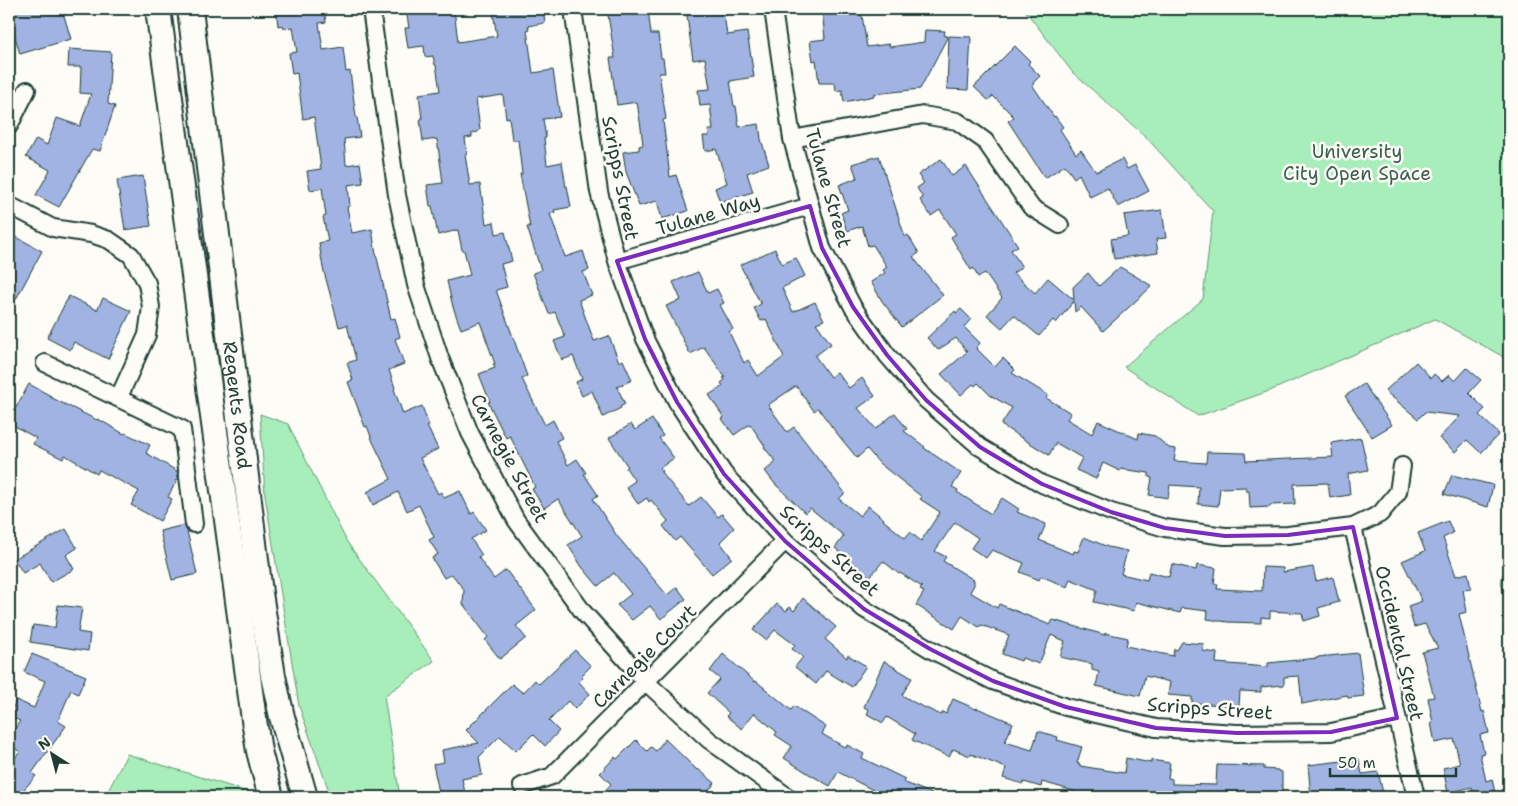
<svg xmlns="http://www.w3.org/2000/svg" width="1518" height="806" font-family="'Shantell Sans',sans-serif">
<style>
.green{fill:#a8eeba;stroke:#649677}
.building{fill:#a0b3e2;stroke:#1f3d34;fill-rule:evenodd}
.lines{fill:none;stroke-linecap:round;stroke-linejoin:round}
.minor-casing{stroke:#1f3d34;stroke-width:20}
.secondary-casing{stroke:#1f3d34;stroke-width:28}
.minor{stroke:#fdfcf7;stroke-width:16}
.secondary{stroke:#fdfcf7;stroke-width:24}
.marked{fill:none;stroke:#7b2cbf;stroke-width:4;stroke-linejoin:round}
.labels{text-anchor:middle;stroke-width:5;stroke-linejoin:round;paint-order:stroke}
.park-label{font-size:19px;fill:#3a604f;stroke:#fdfcf7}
.street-label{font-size:19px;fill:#1f3d34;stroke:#fdfcf7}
</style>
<rect width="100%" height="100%" fill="#fdfcf7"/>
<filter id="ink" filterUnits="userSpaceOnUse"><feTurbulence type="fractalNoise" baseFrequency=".02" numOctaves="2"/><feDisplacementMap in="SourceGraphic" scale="10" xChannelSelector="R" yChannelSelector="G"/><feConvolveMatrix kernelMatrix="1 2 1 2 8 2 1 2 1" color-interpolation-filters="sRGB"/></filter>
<g filter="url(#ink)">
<!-- green -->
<path class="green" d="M1024,9h485v359l-7,-12 -67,-37 -163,71 -74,26 -74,-49 79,-68 10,-88 -68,-75 -72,-63z
M260,414l28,10 59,118 87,119 -50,35 16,101h-69l-32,-91 -34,-211z
M1509,551v68l-8,-37z
M127,754l121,38 2,5h-145z"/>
<!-- building -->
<path class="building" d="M9,9h53l9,30 -51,15 -11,-38z
M276,9h48l2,13 -7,1 4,27 20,-3 3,25 4,-1 6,46h1l3,20 -16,2 2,26 14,-2 3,20 -15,2 2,21 -3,1 5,26 20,-4 3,20 16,70 4,-1 5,19 -5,2 9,25 -15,6 6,18 -1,1 9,25 19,-8 7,20h-2l11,23 -18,9 18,36 3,-2 3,6 16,-7 11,23 3,-2 12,18 -15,9 11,16 -4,2 16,22 12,-9 30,40 -20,16 10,12 -26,21 -15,-19 3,-3 -25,-33 1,-14 -12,-16 -8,4 -12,-20 6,-4 -9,-14 5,-3 -15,-32 -12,6 -9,-19 -25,13 -6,-13 24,-13 -18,-37 -6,-16 -2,1 -17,-45 5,-2 -6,-17 9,-3 -9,-35 -8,2 -16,-59 -4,-25 9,-2 -5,-24 3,-1 -4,-28 -12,2 -3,-19 14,-2 -7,-52 -11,2 -6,-46 -5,1 -3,-21 8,-1 -4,-25 -9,1 -1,-3 -5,1z
M406,9h48l4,33 39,-6 -4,-23 6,-1 -1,-2 9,-1h36l2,14 -17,3 1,4h-2l6,43 20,-3 7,47 -17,2 3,19h-2l3,27 15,-3 4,25 1,-1 4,21 -17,3 1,3 -5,1 15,43 18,-6 6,19 -6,2 9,23 -13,5 15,41 15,-5 10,26 4,-2 9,20 -15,7 8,17 -5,3 1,1 -18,9 -11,-26 -10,5 -6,-14 6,-3 -9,-23 -11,4 -8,-19 11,-4 -10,-25 -6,2 -16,-41 8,-3 -14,-43h3l-10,-53h2l-4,-34h-6l-3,-23 -3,1 -3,-23 -27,4 4,31 -2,1v1l-6,1v4l-7,1 2,16 -2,1 5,30 10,-1 6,40 8,-2 2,12 9,-2 7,29 -11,3 6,23 -11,3 31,86 -5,3 23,46 8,-5 9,18 -6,3 12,24 9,-6 9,14 -2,1 14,21 -5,4 24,37 50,59 10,-8 9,12 -25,20 -11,-13 -18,14 -15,-15 14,-11 -17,-21 -16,13 -16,-19 -14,-22 14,-9 -24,-37 -14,9 -12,-19 3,-2 -25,-51 -4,2 -18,-36h2l-11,-28 16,-6 -2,-4h2l-15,-42 -19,7 -8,-22 -6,-26 23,-6 -6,-25h-2l-4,-20 -20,5 -6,-29h-2l-3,-21 16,-2 -6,-44 -14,2 -3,-21 2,-1 -3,-25 21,-3 -4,-26h-1l-2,-9 -8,1 -1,-11 -16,2 -3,-20h4z
M607,9h41l3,25h7l3,24h2l2,15h-6l7,46 -3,1 7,57 6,-2 12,36 -26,8 -5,-18 -18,5 -13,-34 -3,-20 16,-2v-4l4,-1 -2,-17 -4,-26 -20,3 -7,-47h5z
M686,9h34l1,6h3l3,20 20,-3 4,25 3,20 -24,4 4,25h2l3,21 20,-3 2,15 8,26 -22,8 6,19 -33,10 -5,-14 12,-5 -11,-34 -11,2 -2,-15h6l-1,-6h5l-3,-25 -10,1 -2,-16 12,-1 -5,-31 -12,2z
M822,9h39l6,38 22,-3 1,3 34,-5 1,-12 20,1 -1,5h4l-28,53 -46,5v2l-30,6 -2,-12 -6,1 -1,-8h-16l-3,-23 -3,1 -3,-20 15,-2z
M949,36l22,1 -3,53 -21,-1z
M1015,46l15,15 -2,3 12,12 -7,7 1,1 -1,2 21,31 1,-1 8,11 -3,2 1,2 15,23 5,-4 15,22 26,-13 5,10 8,-4 14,26 -31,16 -10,-19 -18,9 -11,-23 -5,4 -9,-13 -20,13 -37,-57 6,-4 -21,-21 -5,4 -14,-13z
M69,49l42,3 -3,52 7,2 -15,45 -8,-2 -33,58 -23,-12 14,-25 -24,-13 10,-18 11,6 10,-27 23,8 11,-32 -11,-1 1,-26h-13z
M879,156l26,81 3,-2 11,18 -6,4 30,38 -41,32 -20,-26 -11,-19 14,-9 -2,-3 4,-3 -14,-22 -5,1 -6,-20 -15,5 -6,-18 7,-3 -9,-25 18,-7 -5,-14z
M941,159l11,17 14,-10 52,80 -7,4 11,17 -9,6 22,20 13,-15 26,22 -1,-13 15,-14 11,13 21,-19 32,19 -49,45 -22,-24 -6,5 -1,-11 -18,22 -3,-3 -14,16 -25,-21 -12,13 -15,-13 15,-17 -17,-25 -7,4 -5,-9 -2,2 -20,-33 5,-3 -16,-24 -9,6 -11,-16 3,-2 -6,-10 7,-5 -6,-8z
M143,176l8,50 -26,4 -8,-50z
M1162,210l4,28 -10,1 2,14 -44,6 -3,-20 17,-3 -4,-21z
M9,233l33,18 -33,61z
M775,249l7,15 14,-6 9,18 -23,12 11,24 22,-10 9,18 -8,3 15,21 -16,12 15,21 7,-5 12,16 13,-10 13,18 -17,12 18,21 19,-16 12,16 -3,2 21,16 -1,1 37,25 -9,14 6,3 -1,2 34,22 11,-16 17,11 -2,3 29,12 -7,16 34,14 1,-3 4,1 6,-15 24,10 19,4 -6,23 26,6 2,-8 20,5 3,-13 24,6 1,-5 19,3 -2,16h4l-1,5 45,2 1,-24 20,1v4l30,-5 3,14 17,-4 6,25 -21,6 2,8 -16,5 -2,-8 -32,-2v7l-9,-1v6l-33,-1 -21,-3 1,-8 -26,-3 -2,5 -44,-11 -2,9 -40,-9 3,-12 -27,-11 -3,8 -26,-11 -2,4 -19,-8 4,-9 -32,-13 -6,8 -15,-10 7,-10 -23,-16 -20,29 11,6 -3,4 31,19v5l-4,7 27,16 2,-4 51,21 3,-5 52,15v-2l23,5 -2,8 47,10 1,-7 3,1 5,-8 22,2 -1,7 14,2 -1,10 52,4v-4l50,-5v-1l40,-4 6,43 -16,2 -1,-3 -45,9 -3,-28 -15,1v8l-23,2v5l-21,-1 -1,15 -47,-3v-6l-24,-2 2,-13 -25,-6 -5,20 -44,-10 3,-14 -7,-2v-6l-32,-7 5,-16 -14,-6 -12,29 -17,-6 -1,3 -19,-7 7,-19 -28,-10 -2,2 -17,-11 -8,13 -38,-24 8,-13 -4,-2 2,-3 -22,-14 -1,1 -16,-13 -13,16 -35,-29 9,-12 -34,-28 -5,5 -30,-29 -10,-13 11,-9 -12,-15 1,-1 -15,-22 -16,11 -12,-16 2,-1 -15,-23 14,-9 -2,-3 4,-3 -2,-2 2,-1 -21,-30 -14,7 -24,-48 15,-6 -8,-18 25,-10 10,21 9,-4 7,14 -4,2 13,24 -4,3 15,31 4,-3 10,16 26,-19 -18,-38 -5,2 -7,-13 7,-4 -21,-39zM796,386l18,25 4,-3 17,23 22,27 10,-9 13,15 42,33 -2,2 20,13 -19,29 -11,-9 -5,6 -22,-18 1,-1 -16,-13 -8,10 -21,-17 6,-6 -51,-66 -7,5 -19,-27z
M69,296l28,14 6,-12 28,13 -23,48 -34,-17 -4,8 -23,-12z
M961,309l10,10 -7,8 16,16 -4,5 19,19 8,-9 12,12 -3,3 36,22 -2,3 25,15 -4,6 25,15 6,-13 40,18 1,-6 16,3 14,12 7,1 -2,12 32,2 1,-11 38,1 1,8 87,-4 -2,-14 30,-5 7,32 -20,4 2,21 -20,3 -2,-15 -34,1 1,20 -25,1v2l-20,1 -1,-17h-3v-4l-26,1 -2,18 -20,-2 1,-17 -29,-2 -2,13 -19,-3 3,-17 -3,-1v-4l-28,-4 -1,2 -17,-8 -7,16 -20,-9 6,-12 -26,-15 -7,12 -48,-30 11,-17 -22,-13 -12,-12 -3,3 -2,-2 -12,11 -20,-21 26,-22 -11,-14 -18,12 -11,-12 28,-27 1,2z
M1416,362l15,16 3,-4 8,7 7,-6 6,6 12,-13 14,12 -12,13 16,16 -6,6 20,19 -18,19 -14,-13 -12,12 -16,-14 21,-22 -35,-4 -7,7 -33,-28z
M29,384l22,12 -1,1 47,23 1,-1 26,15 1,-1 25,12 -4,8 31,18 1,7 -10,19 4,2 -12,22 -29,-16 8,-14 -40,-21 -2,4 -32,-19 -2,4 -30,-15 3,-6 -27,-15v-3z
M1364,384l28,41 -20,12 -27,-41z
M652,419l11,17 -4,2 15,20 -14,10 3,3 -2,1 28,34 12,-9 17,20 4,-3 12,14 -14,14 12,16 -20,16 -32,-37 -5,4 -12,-15 5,-5 -17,-21 -2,2 -2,-4 -9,6 -12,-17 9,-6 -9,-13 2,-1 -19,-29 22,-14 4,6z
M1452,475l41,10 -5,22 -44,-13z
M1448,521l5,12 -10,5 13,38 12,-3 3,16 -8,1 4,22 -8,2 23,98 2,-1 5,22 -9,2 4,18 -4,1 6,27 6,-2 4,18h-22l-2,-10 -24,6 -5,-25 17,-4 -6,-25 -19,4 -4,-20h2l-5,-25 6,-1 -12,-45 16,-4 -13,-24 -11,3 -6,-21 14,-5 -20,-40 23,-10 -7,-18z
M184,525l3,6 10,43 -25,6 -12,-49z
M66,529l11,19 -11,7 8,14 -23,13 -11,-19 -17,10 -9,-14z
M803,598l33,29 -11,12 22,19 1,-3 18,11 -14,21 -26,-16 -10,13 -21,-17 8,-10 -11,-8 3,-4 -20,-15 -9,10 -13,-10 24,-26 9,7 4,-4 4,4z
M58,605l24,3 -4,24 12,2 -2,17 -58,-9 3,-17 22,3z
M575,650l16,16 -10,10 2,2 -4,4 11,12 -15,15 -7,-8 -19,20 10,10 -14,15 -12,-12 -17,17 -16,-15 -21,21 3,18 -20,4 4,18h-26l-7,-33 11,-2 -2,-12 37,-7 -13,-13 46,-46 11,9 12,-13 4,4z
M32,654l54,22 -8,18 -7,-4 -13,31 8,5 -34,47 4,3 -19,21h-8v-33l11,-12 -11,-8v-7l11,-16 -11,-5 7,-16 18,8 11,-27 -21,-9z
M723,654l32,28 1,-1 35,29 3,-4 32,21 -4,7 24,14 1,-3 17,9 -2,4 43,21 -2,3 37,15h-61l-8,-4 2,-3 -35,-18 -8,14 -21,-12 -25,-16 8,-12 -17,-11 2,-3 -23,-19 -12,16 -16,-13 3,-3 -22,-20 13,-14 -10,-8z
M884,661l28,17 -10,17 13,8 26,12 2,-3 3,2 7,-15 23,10 1,-1 36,15 -8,19 27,8 6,-19 20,6 -1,3 25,7 -5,16 3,1v2l44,7 2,-15 25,5v-3l19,3 -2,15 4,1v5l44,1 1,-20 47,1v3l14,1v1l4,1v25h-209l1,-6 -32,-9 -1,5 -17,-5 -1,2 -20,-6 3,-10 -35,-14 -1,2 -17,-7 -4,8 -37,-17 3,-6 -28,-17 -4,6 -16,-9 2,-4 -5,-3z
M665,739l32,31 1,-1 17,14 -12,14h-104l12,-13 -11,-11 15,-16 2,2 19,-19 11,11 4,-4 5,4z
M1359,759l3,15 16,-2 6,25h-73l-3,-32z"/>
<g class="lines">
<!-- minor casing -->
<g class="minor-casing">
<path id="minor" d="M371,9l26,186 19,90 24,73 30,75 46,87 67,92 63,70 63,58 79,57
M573,9l26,183 18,69 28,78 32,63 47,72 61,67 79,68 66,40 63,32 73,26 90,21 81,5 94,-1 66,-14
M773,9l19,130 30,109 31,59 34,48 39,45 54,47 62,37 69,28 54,16 60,8 63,-1 65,-8 27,-13 18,-22 4,-26
M9,126l18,-36
M792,139l131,-24 34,6 28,20 46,66 29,18
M9,205l44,23 38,6 18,6 22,15 16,28 4,24 -4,28 -28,62
M617,261l193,-55
M45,363l137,66 12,95
M1353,527l63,270
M522,786l30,-10 233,-235"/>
</g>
<!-- secondary casing -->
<g class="secondary-casing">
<g id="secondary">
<path d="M158,9l96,711 5,31 12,46"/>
<path id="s1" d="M190,9l70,584 13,83 9,41 23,80"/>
</g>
</g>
<!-- minor -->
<use href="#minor" class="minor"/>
<!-- secondary -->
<use href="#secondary" class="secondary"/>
</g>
</g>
<!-- marked area -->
<path class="marked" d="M810,206l12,42 31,59 34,48 39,45 54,47 62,37 69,28 54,16 60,8 63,-1 65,-8 44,191 -66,14 -94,1 -81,-5 -90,-21 -73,-26 -63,-32 -66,-40 -79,-68 -61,-67 -47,-72 -32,-63 -28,-78z"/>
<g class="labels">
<!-- park labels -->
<g class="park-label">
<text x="1357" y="158">University<tspan x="1357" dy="22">City Open Space</tspan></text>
</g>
<!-- street labels -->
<g class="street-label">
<text transform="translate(621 178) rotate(79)" y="7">Scripps Street</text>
<text transform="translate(829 188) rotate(74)" y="7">Tulane Street</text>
<text transform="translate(708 214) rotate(-16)" y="7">Tulane Way</text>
<text dy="7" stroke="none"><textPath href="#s1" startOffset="399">Regents Road</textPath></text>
<text transform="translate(510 458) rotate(62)" y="7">Carnegie Street</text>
<text transform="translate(830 550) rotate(42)" y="7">Scripps Street</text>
<text transform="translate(1400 643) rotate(77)" y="7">Occidental Street</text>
<text transform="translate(644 656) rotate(-45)" y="7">Carnegie Court</text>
<text transform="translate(1210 708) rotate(4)" y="7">Scripps Street</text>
</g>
</g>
<!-- margin -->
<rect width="1518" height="806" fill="none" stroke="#fdfcf7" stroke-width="30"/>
<rect x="15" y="15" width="1488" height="776" fill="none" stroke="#1f3d34" stroke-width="2" filter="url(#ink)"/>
<!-- north arrow -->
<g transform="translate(52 754) rotate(324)" stroke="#fdfcf7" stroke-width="4" paint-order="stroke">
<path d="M0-4L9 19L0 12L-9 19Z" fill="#1f3d34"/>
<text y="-8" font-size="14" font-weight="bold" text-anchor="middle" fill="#1f3d34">N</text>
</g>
<!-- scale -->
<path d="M1330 768v8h126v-8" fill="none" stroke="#1f3d34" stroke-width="2.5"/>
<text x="1338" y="768" font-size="15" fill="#1f3d34" stroke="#fdfcf7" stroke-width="4" paint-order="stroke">50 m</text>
</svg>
